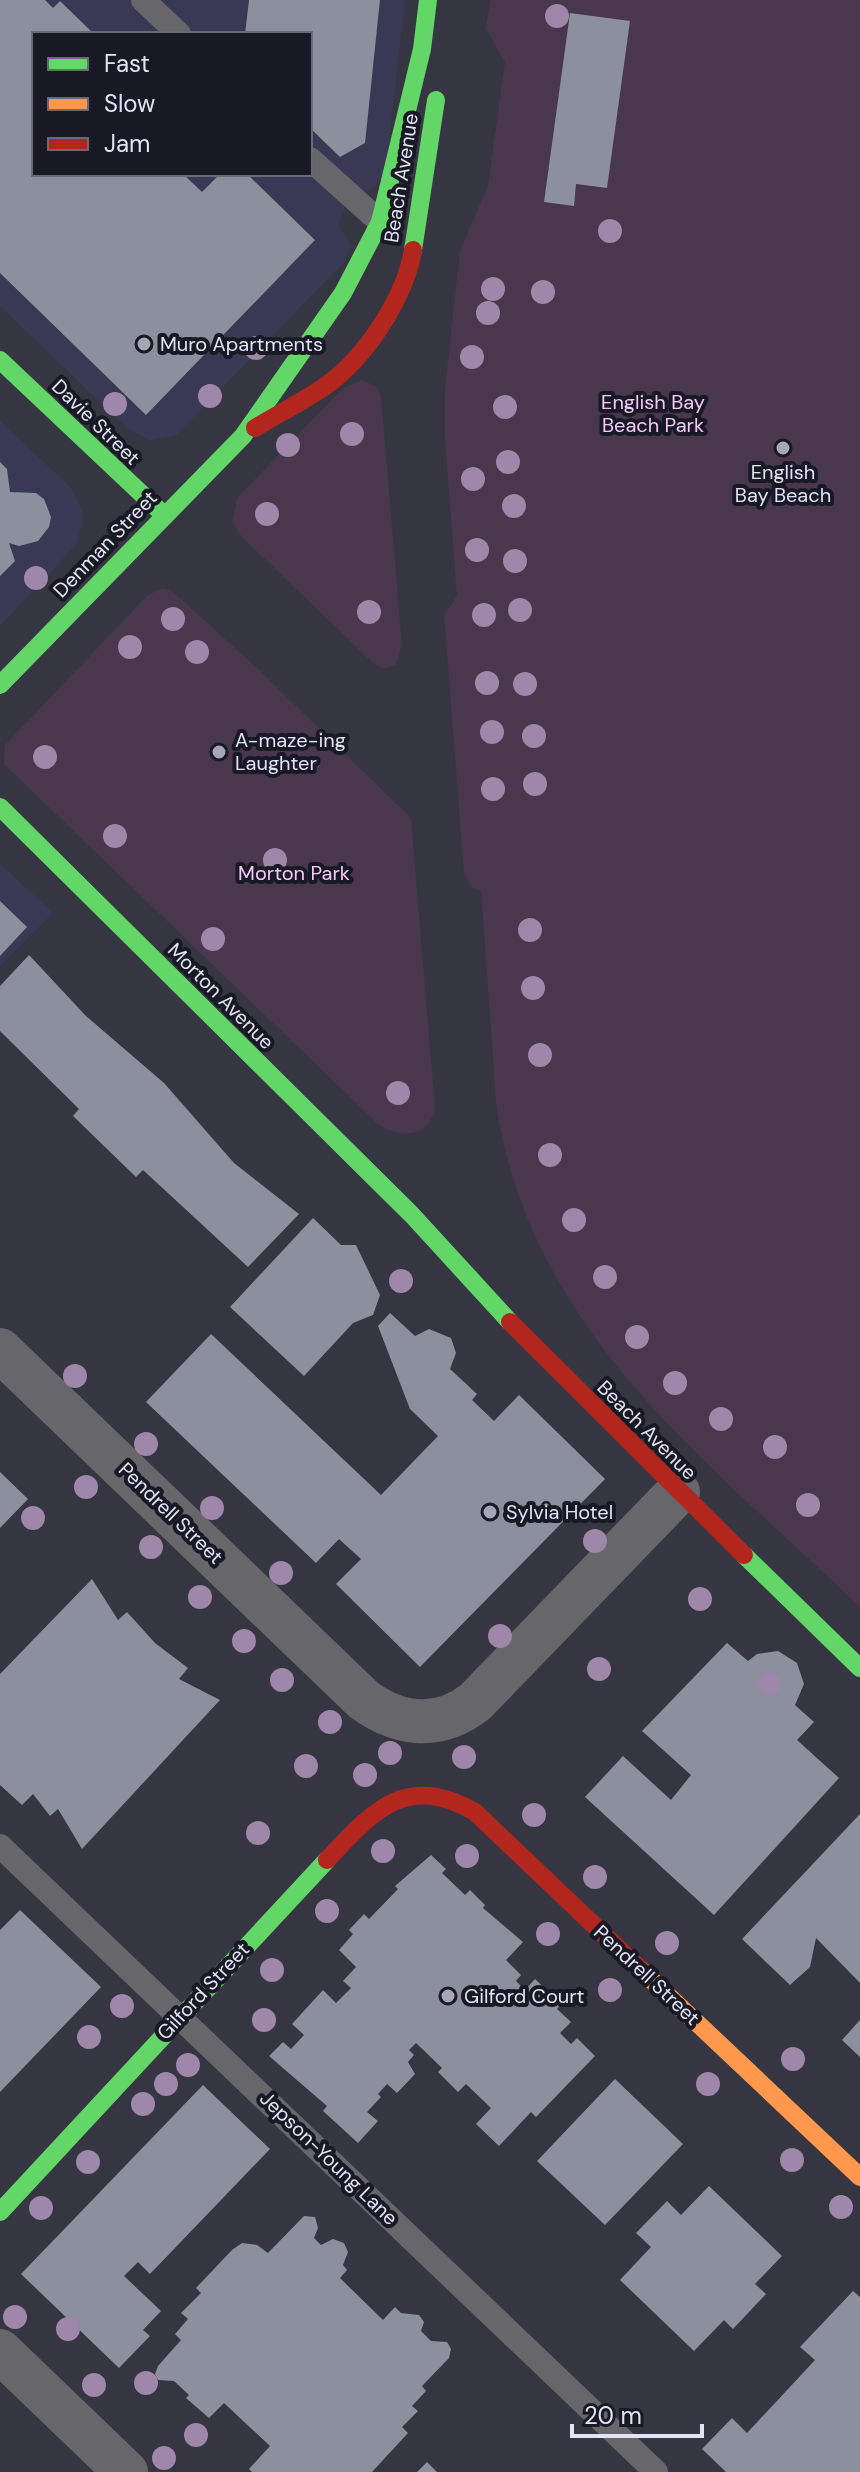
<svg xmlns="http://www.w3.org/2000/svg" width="860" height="2472" font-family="'DM Sans',sans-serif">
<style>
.built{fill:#393955;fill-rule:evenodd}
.green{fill:#49374d}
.building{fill:#8c8f9c}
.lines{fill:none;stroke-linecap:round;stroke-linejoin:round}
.lane{stroke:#67666b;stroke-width:24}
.street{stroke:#67666b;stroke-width:44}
.fast{stroke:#63d668;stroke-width:18}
.slow{stroke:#ff974d;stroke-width:18}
.jam{stroke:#b3261e;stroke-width:18}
.tree{fill:#9e87a8}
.poi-dot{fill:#a6a6b5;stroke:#191925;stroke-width:3}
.labels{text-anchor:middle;stroke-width:8;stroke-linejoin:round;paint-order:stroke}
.street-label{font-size:20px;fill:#e2e3f3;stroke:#191925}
.poi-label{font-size:20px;fill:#e2e3f3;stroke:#191925;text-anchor:start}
.park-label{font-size:20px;fill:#f4c9fa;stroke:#191925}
</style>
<rect width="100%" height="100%" fill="#363643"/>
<!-- built -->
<path class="built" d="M0,0h405l-20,174 -11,13 -24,10 -12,27 13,21 -6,16 -169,174 -27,5 -22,-12 -127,-122zM34,34h276v140h-276z
M0,421l70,66 12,23v15l-6,20 -76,81z
M0,864l53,49 -53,53z"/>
<!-- green -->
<path class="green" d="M490,0h370v1607c-152,-146 -324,-271 -362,-492 -4,-24 -4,-49 -6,-73 -4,-50 -7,-100 -11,-151l-9,-4 -8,-14 -20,-258 13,-19 -12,-157v-50l15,-139 28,-64 17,-124 -19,-33z
M362,380l15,7 4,9 21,249 -6,19 -11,5 -11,-5 -132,-127 -10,-15 5,-24 106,-110z
M163,588l11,5 81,73 156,152 24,291c-8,29 -35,30 -57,15l-374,-360 1,-19 143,-150z"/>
<!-- building -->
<path class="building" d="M0,0h45l8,8 7,-7 34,33h-60v140h149l19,18 18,-18h27l68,66 -169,175 -146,-142z
M249,0h131l-15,143 -25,14 -30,-29v-94h-65z
M570,13l60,8 -23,167 -31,-4 -2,22 -30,-4z
M0,462l7,7 3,23 26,1 8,6 7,18 -2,10 -11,14 -19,5 -10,-3 6,18 -15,15z
M0,901l27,26 -27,29z
M29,955l57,61 78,67 70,80 65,51 -51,53 -105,-97 -7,7 -63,-61 6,-7 -79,-78v-45z
M313,1218l28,27h15l24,50 -7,20 -20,8 -49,53 -74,-69z
M390,1313l25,23 14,-7 22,9 5,15 -6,16 27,25 -5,6 22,21 25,-26 86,84 -185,188 -84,-83 25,-25 -22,-20 -23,24 -170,-161 65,-68 170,161 57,-59 -28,-27 -32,-83z
M0,1472l28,27 -28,29z
M92,1579l26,41 9,-8 28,31 33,25 -9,11 41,21 -138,149 -24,-40 -8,7 -17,-22 -11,11 -22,-20v-111z
M727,1643l21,18 9,-7 21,-3 19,12 7,21 -9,21 19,17 -17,18 42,38 -125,137 -129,-118 38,-41 48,44 20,-25 -49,-44z
M860,1814v169l-44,-45 -6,29 -20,18 -48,-46z
M431,1855l15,14 -4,4 23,22 5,-5 15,15 -2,3 40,34 -17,18 15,15 -5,6 9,9 10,-11 26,25 -4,5 14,13 -11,11 11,11 6,-6 18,18 -59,61 -5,-5 -32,34 -23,-22 15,-16 -25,-24 -8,8 -20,-20 4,-4 -26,-25 -7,7 5,5 -6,7 7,12 -18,19 -10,-9 -9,10 3,3 -14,15 11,9 -20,22 -35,-32 4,-5 -58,-50 14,-14 8,7 13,-14 -12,-11 31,-34 13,13 15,-15 -8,-7 13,-14 -17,-17 14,-16 -4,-4 15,-16 5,5 29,-30 -3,-3z
M20,1910l81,77 -101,105v-162z
M860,2020v37l-18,-17z
M615,2079l68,65 -78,81 -68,-64z
M203,2085l67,64 -120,125 -12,-12 -14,14 37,35 -18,19 7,6 -31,32 -98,-94z
M709,2186l73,70 -27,28 11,10 -33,35 -9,-9 -30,31 -74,-71 31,-33 -15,-14 31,-32 14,14z
M304,2216l11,1 3,11 -4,10 7,7 12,-6 11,4 4,9 -5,13 4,5 -7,8 43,42 12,-13 6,6 18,2 5,7 -3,9 10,10 16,1 4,7 -2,9 -27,28 4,5 -14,15 6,5 -16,16 6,6 -36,39h-120l-3,-3 21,-23 -46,-43 -15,15 -23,-20 3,-3 -15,-14 -16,-1 -3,-6 3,-8 23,-26 -6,-6 13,-15 -7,-6 20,-20 -5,-5 36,-38 10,-7 15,2 11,8z
M853,2291l7,6v175h-134l-24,-23 30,-31 15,15 68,-73 -15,-13z
M427,2462l10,10h-20z"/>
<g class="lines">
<!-- lane -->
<path class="lane" d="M143,0l36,34
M310,159l70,63
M0,1846l656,626"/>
<!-- street -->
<path class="street" d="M0,1350l364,350c36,26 75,30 111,2l203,-210
M0,2351l126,121"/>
<!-- fast -->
<path class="fast" d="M413,250l23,-150
M0,360l163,154
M0,685l243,-249 100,-143 37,-71 42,-173 6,-49
M0,807l412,408 98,107
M744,1555l116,113
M0,2212l327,-352"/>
<!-- slow -->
<path class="slow" d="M640,1969l220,208"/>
<!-- jam -->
<path class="jam" d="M255,428c23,-14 47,-26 69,-41 41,-28 81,-89 89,-137
M510,1322l234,233
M327,1860c46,-49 79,-88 148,-48l165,157"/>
</g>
<!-- trees -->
<g class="tree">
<circle cx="557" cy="16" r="12"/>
<circle cx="610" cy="231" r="12"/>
<circle cx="493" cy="289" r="12"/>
<circle cx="543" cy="292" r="12"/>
<circle cx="488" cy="313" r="12"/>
<circle cx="256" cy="348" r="12"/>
<circle cx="472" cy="357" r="12"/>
<circle cx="210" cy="396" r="12"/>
<circle cx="115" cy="404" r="12"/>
<circle cx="505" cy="407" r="12"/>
<circle cx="352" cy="434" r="12"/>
<circle cx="288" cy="445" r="12"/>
<circle cx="508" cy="462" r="12"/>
<circle cx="473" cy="479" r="12"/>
<circle cx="514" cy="506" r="12"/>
<circle cx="267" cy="514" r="12"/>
<circle cx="477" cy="550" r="12"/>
<circle cx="515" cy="561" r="12"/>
<circle cx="36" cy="578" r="12"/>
<circle cx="520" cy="610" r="12"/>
<circle cx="369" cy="612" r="12"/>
<circle cx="484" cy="615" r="12"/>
<circle cx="173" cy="619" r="12"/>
<circle cx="130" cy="647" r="12"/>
<circle cx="197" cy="652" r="12"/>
<circle cx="487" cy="683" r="12"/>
<circle cx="525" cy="684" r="12"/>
<circle cx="492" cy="732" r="12"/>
<circle cx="534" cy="736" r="12"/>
<circle cx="45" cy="757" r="12"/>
<circle cx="535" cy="784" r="12"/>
<circle cx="493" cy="789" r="12"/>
<circle cx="115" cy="836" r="12"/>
<circle cx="275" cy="860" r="12"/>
<circle cx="530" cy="930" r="12"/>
<circle cx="213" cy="939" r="12"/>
<circle cx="533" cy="988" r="12"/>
<circle cx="540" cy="1055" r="12"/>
<circle cx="398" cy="1093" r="12"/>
<circle cx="550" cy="1155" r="12"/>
<circle cx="574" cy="1220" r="12"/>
<circle cx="605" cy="1277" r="12"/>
<circle cx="401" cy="1281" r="12"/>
<circle cx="637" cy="1337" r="12"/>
<circle cx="75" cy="1376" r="12"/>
<circle cx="675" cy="1383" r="12"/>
<circle cx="721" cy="1419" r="12"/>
<circle cx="146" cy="1444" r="12"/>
<circle cx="775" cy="1447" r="12"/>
<circle cx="86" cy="1487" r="12"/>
<circle cx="808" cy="1505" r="12"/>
<circle cx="212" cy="1508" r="12"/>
<circle cx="33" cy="1518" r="12"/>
<circle cx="595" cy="1541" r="12"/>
<circle cx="151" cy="1547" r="12"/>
<circle cx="281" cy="1573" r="12"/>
<circle cx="200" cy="1597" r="12"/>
<circle cx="700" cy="1599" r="12"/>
<circle cx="500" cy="1636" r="12"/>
<circle cx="244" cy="1641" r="12"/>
<circle cx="599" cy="1669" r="12"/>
<circle cx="282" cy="1680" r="12"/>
<circle cx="769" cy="1684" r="12"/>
<circle cx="330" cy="1722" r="12"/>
<circle cx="390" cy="1753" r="12"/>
<circle cx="464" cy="1757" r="12"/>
<circle cx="306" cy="1766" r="12"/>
<circle cx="365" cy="1775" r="12"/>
<circle cx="534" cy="1815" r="12"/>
<circle cx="258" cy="1833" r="12"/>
<circle cx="383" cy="1851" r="12"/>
<circle cx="467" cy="1856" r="12"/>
<circle cx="595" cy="1877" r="12"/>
<circle cx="327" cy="1911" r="12"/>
<circle cx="548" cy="1934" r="12"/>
<circle cx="667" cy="1943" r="12"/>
<circle cx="272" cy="1970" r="12"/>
<circle cx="610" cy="1990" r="12"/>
<circle cx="122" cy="2006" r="12"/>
<circle cx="264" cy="2020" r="12"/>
<circle cx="89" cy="2037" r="12"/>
<circle cx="793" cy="2059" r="12"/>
<circle cx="188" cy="2065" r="12"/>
<circle cx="166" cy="2084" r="12"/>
<circle cx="708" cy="2084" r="12"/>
<circle cx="143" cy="2104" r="12"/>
<circle cx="792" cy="2160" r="12"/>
<circle cx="88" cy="2162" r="12"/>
<circle cx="841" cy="2207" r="12"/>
<circle cx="41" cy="2208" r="12"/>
<circle cx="15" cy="2317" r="12"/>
<circle cx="68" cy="2329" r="12"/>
<circle cx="146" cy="2383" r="12"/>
<circle cx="94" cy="2385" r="12"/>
<circle cx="196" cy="2435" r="12"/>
<circle cx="164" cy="2458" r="12"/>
</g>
<!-- markers -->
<g class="poi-dot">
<circle cx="144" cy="344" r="8"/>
<circle cx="783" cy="448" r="8"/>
<circle cx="219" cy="752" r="8"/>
<circle cx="490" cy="1512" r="8"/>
<circle cx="448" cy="1996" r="8"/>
</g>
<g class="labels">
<!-- street labels -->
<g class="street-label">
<text transform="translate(401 178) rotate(-81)" y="7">Beach Avenue</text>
<text transform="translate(96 422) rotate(44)" y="7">Davie Street</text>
<text transform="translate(105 544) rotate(-46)" y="7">Denman Street</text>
<text transform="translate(221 996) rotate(45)" y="7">Morton Avenue</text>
<text transform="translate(647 1430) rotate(45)" y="7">Beach Avenue</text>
<text transform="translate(171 1513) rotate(44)" y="7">Pendrell Street</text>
<text transform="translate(647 1975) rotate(43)" y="7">Pendrell Street</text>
<text transform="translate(203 1991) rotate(-47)" y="7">Gilford Street</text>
<text transform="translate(329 2158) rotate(44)" y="7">Jepson-Young Lane</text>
</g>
<!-- poi labels -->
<g class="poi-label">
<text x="160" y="351">Muro Apartments</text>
<text x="783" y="479" text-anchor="middle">English<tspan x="783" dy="23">Bay Beach</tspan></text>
<text x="235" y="747">A-maze-ing<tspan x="235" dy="23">Laughter</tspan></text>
<text x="506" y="1519">Sylvia Hotel</text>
<text x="464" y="2003">Gilford Court</text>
</g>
<!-- park labels -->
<g class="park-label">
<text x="653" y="409">English Bay<tspan x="653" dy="23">Beach Park</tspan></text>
<text x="294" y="880">Morton Park</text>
</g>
</g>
<!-- legend -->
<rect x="32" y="32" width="280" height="144" fill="#191925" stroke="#696a77" stroke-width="2"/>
<rect x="48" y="58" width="40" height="12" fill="#63d668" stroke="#696a77" stroke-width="2"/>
<text x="104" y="72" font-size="24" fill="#e2e3f3">Fast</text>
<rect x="48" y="98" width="40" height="12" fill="#ff974d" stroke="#696a77" stroke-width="2"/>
<text x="104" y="112" font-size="24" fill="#e2e3f3">Slow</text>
<rect x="48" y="138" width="40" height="12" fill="#b3261e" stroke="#696a77" stroke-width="2"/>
<text x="104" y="152" font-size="24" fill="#e2e3f3">Jam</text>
<!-- scale -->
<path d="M572 2424v12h130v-12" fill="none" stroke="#e2e3f3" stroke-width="4"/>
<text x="584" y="2424" font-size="24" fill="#e2e3f3" stroke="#191925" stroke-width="6" paint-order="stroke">20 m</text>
</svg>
